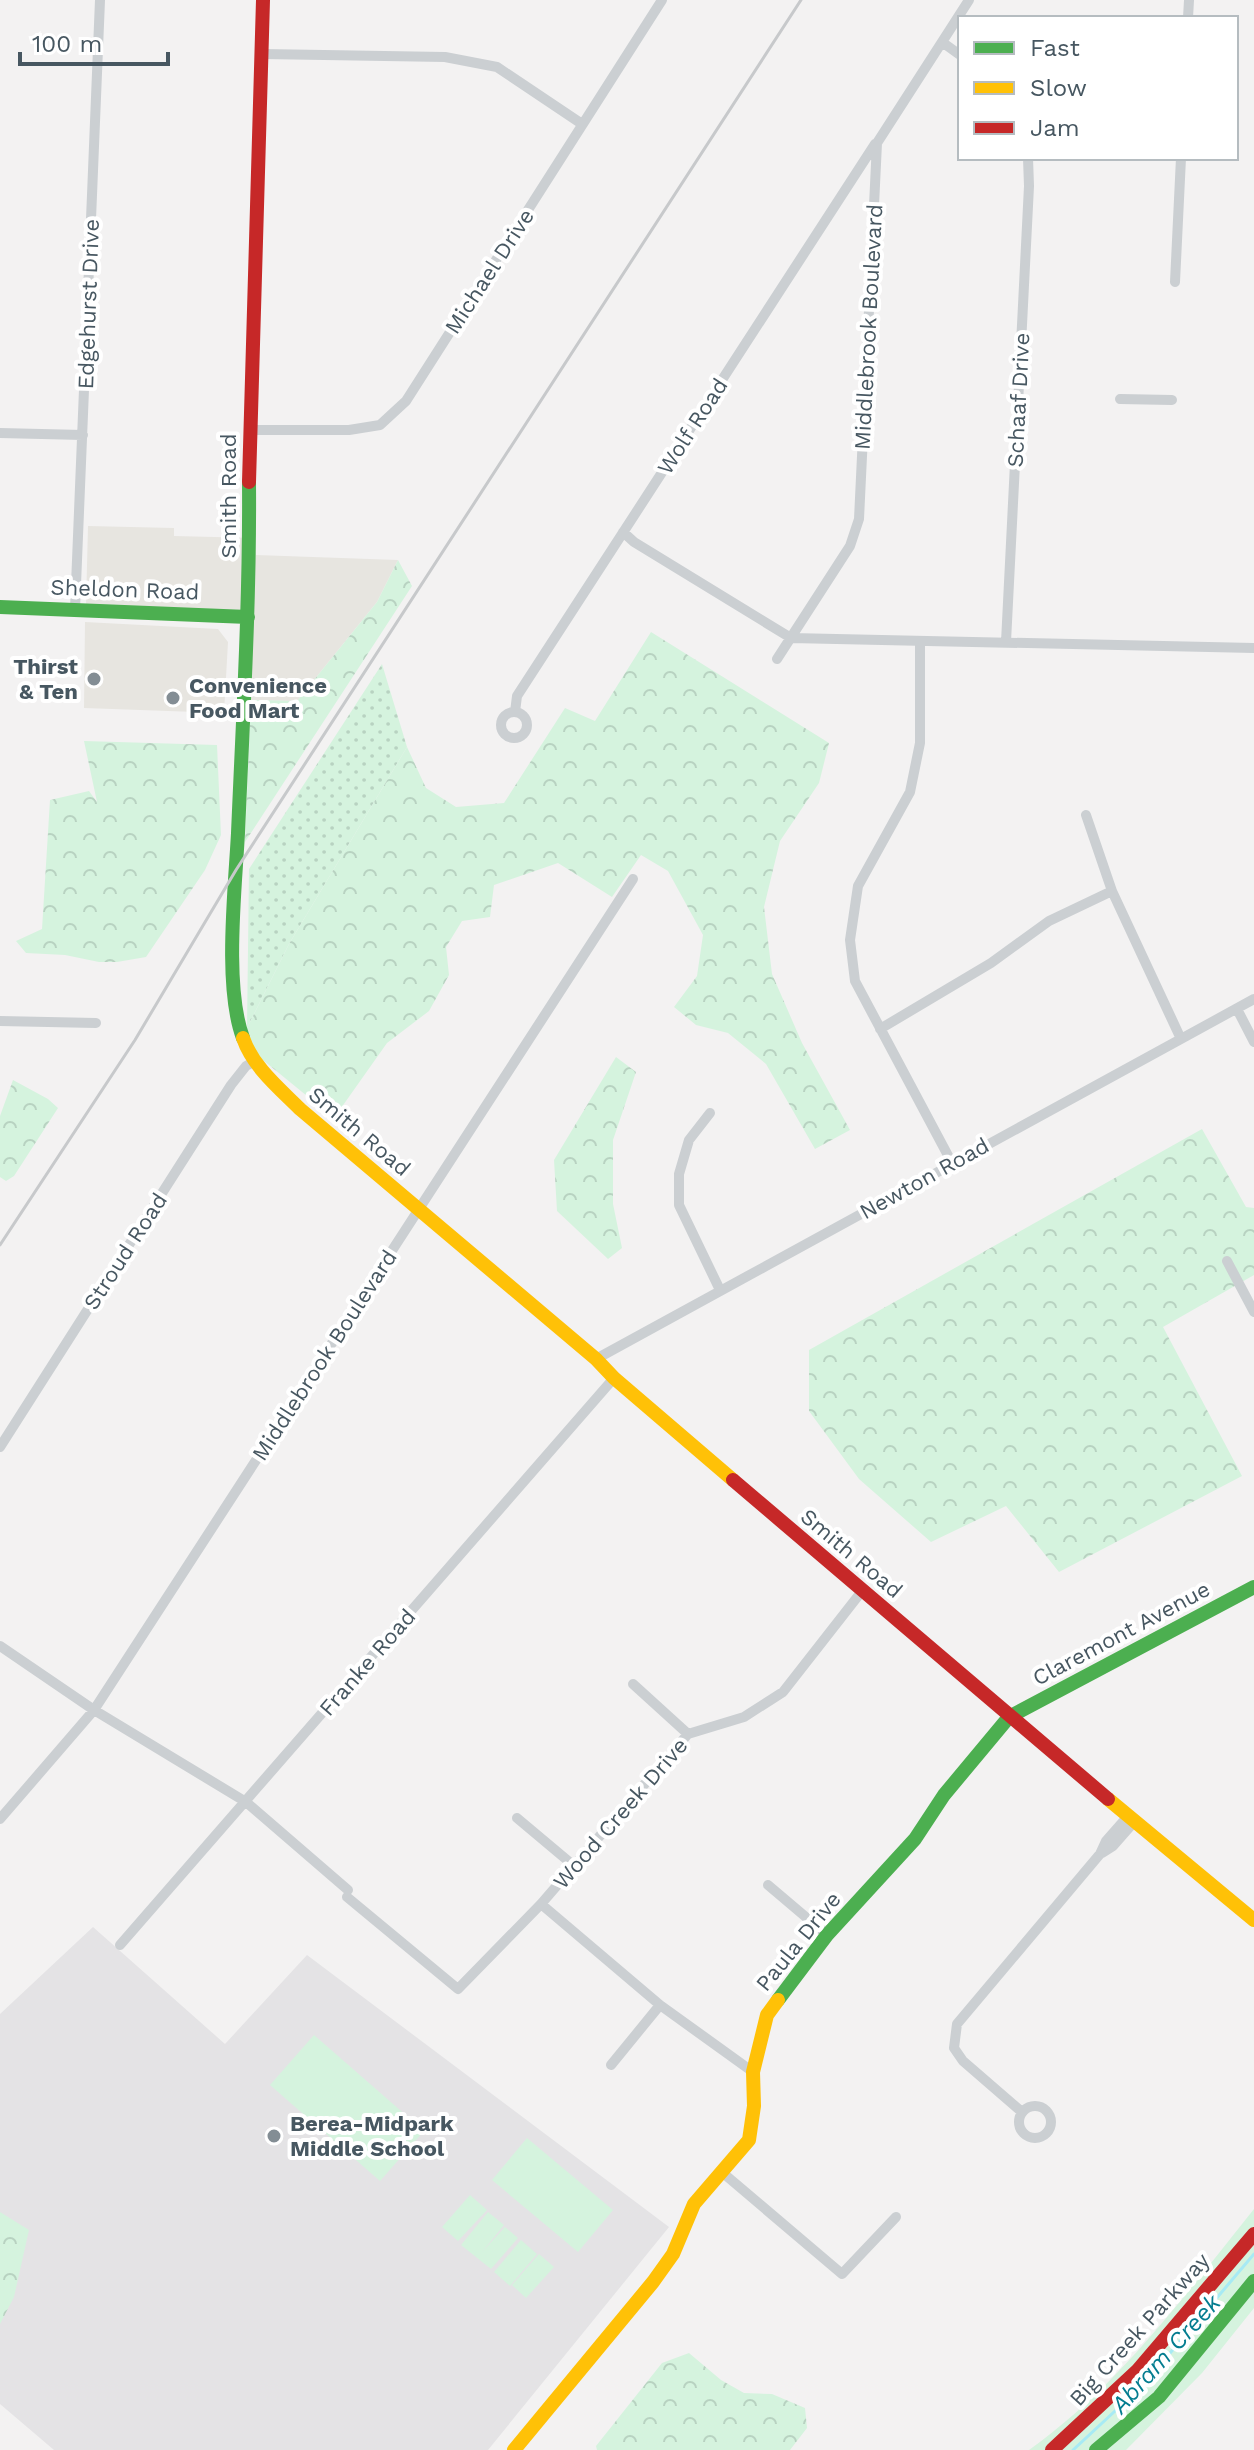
<svg xmlns="http://www.w3.org/2000/svg" width="1254" height="2450" font-family="'Work Sans',sans-serif">
<style>
.commercial{fill:#e7e5e0}
.education{fill:#e4e3e5}
.grass{fill:url(#grass-dots)}
.forest{fill:url(#forest-crowns)}
.green{fill:#d5f3de}
.lines{fill:none;stroke-linecap:round;stroke-linejoin:round}
.stream{stroke:#a7eaf4;stroke-width:3}
.street{stroke:#cbcfd2;stroke-width:10}
.fast{stroke:#4caf50;stroke-width:14}
.slow{stroke:#ffc107;stroke-width:14}
.jam{stroke:#c62828;stroke-width:14}
.rail{stroke:#c7c9cb;stroke-width:3}
.poi-dot{fill:#838d94;stroke:#fff;stroke-width:3}
.labels{text-anchor:middle;stroke-width:8;stroke-linejoin:round;paint-order:stroke}
.street-label{font-size:22px;fill:#475761;stroke:#fff}
.poi-label{font-size:22px;font-weight:bold;fill:#475761;stroke:#fff;text-anchor:start}
.water-label{font-size:24px;font-style:italic;fill:#047d90;stroke:#fff}
</style>
<defs>
<pattern id="grass-dots" width="8" height="8" patternUnits="userSpaceOnUse" patternTransform="scale(2)"><rect width="8" height="8" fill="#d5f3de"/><path d="M2 2h.1M6 6h.1" fill="none" stroke="#b8d2c1" stroke-width="1.8" stroke-linecap="round"/></pattern>
<pattern id="forest-crowns" width="20" height="18" patternUnits="userSpaceOnUse" patternTransform="scale(2)"><rect width="20" height="18" fill="#d5f3de"/><path d="M2 6a3 3 0 1 1 6 0M12 15a3 3 0 1 1 6 0" fill="none" stroke="#b8d2c1"/></pattern>
</defs>
<rect width="100%" height="100%" fill="#f3f2f2"/>
<!-- commercial -->
<path class="commercial" d="M88,526l86,2v8l81,2 1,17 142,5 -21,42 -80,99 -55,-1 1,-90 -157,-5z
M85,622l133,7 10,13 -4,71 -140,-5z"/>
<!-- education -->
<path class="education" d="M93,1927l132,117 82,-89 362,272 -181,223h-434l-54,-46v-390z"/>
<!-- grass -->
<path class="grass" d="M382,664l25,83 -118,197 -42,84 2,-159z"/>
<!-- forest -->
<path class="forest" d="M398,560l14,26 -167,256 6,-142 46,1 80,-99z
M651,632l178,111 -10,40 -39,58 -16,66 8,67 30,69 48,87 -35,19 -49,-85 -38,-31 -32,-8 -22,-18 23,-31 6,-41 -35,-64 -27,-16 -29,42 -54,-34 -64,22 -4,32 -28,4 -16,26 3,28 -20,36 -42,32 -53,75 -81,-66 -6,-24 42,-84 118,-197 19,41 30,19 48,-4 61,-95 30,13z
M84,741l133,4 4,90 -16,35 -59,87 -29,5h-18l-34,-7 -39,-2 -10,-12 26,-12 8,-129 39,-9 8,11z
M616,1057l20,15 -23,68v64l9,44 -14,11 -51,-48 -3,-51z
M13,1080l35,19 10,9 -44,68 -8,5 -6,-4v-61z
M1202,1129l44,78 8,1v67l-91,52 79,149 -183,96 -53,-66 -75,36 -72,-63 -50,-68v-61z
M0,2212l29,18 -15,67 -14,27z
M689,2353l32,27 23,13 28,1 33,14 2,20 -17,22h-193l-1,-4 66,-83z"/>
<!-- green -->
<path class="green" d="M314,2035l110,96 -44,50 -110,-96z
M527,2138l86,72 -35,42 -86,-72z
M470,2195l17,15 -29,31 -16,-14z
M1254,2209v99l-52,65 -76,77h-97c90,-64 156,-155 225,-241z
M488,2212l16,13 -22,27 23,-25 13,11 -27,31 -30,-24z
M521,2240l16,14 -27,32 -16,-14z
M539,2254l15,13 -28,31 -14,-13z"/>
<g class="lines">
<!-- stream -->
<path class="stream" d="M1073,2450l70,-65 111,-131"/>
<!-- street -->
<path class="street" d="M1188,18l1,-18
M942,42l18,13
M263,54l182,3 52,10 85,57
M1175,282l6,-124
M1120,399l52,1
M249,430h100l31,-5 26,-24 256,-401
M0,433l83,2
M623,532l11,10 157,96 463,10
M75,609l25,-609
M920,642v101l-10,49 -52,94 -8,54 5,41 97,182
M1006,642l23,-456 -1,-28
M777,659l73,-113 9,-27 18,-376 92,-143
M515,712l2,-16 358,-552
M501 725a13 13 0 1 1 26 0a13 13 0 1 1-26 0Z
M1086,815l26,76 69,148
M1237,1009l17,33
M0,1021l96,2
M880,1029l111,-66 58,-42 63,-30
M710,1113l-21,27 -10,34v31l41,85
M1227,1261l27,51
M596,1359l658,-360
M0,1447l231,-362 15,-19 9,-5
M0,1646l94,64 152,92 102,88
M633,1684l55,50
M517,1818l56,47
M0,1819l94,-109 539,-831
M1102,1853l11,-7 22,-25
M768,1885l59,50
M347,1897l111,92 83,-85 147,-170 56,-17 39,-25 79,-101
M541,1904l119,101 93,67
M120,1945l494,-567
M611,2065l49,-60
M1019 2122a16 16 0 1 1 32 0a16 16 0 1 1-32 0Z
M1022,2112l-59,-51 -9,-13 3,-24 143,-170 6,-13 22,-25
M723,2173l119,101 54,-57"/>
<!-- fast -->
<path class="fast" d="M0,607l248,10
M243,1038c-19,-51 -8,-148 -5,-205 5,-117 12,-234 11,-351
M778,2000l49,-65 88,-96 29,-44 65,-78 245,-130
M1096,2450l63,-53 95,-116"/>
<!-- slow -->
<path class="slow" d="M243,1038c10,29 36,50 57,71l296,250 18,19 119,102
M1108,1799l146,121
M514,2450l139,-168 20,-28 21,-50 55,-64 5,-34 -1,-34 14,-57 11,-15"/>
<!-- jam -->
<path class="jam" d="M249,482l14,-482
M733,1480l375,319
M1052,2450l85,-79 117,-137"/>
<!-- rail -->
<path class="rail" d="M0,1245l135,-205 101,-170 565,-870"/>
</g>
<!-- markers -->
<g class="poi-dot">
<circle cx="94" cy="679" r="8"/>
<circle cx="173" cy="698" r="8"/>
<circle cx="274" cy="2136" r="8"/>
</g>
<g class="labels">
<!-- street labels -->
<g class="street-label">
<text transform="translate(489 271) rotate(-57)" y="8">Michael Drive</text>
<text transform="translate(88 304) rotate(-88)" y="8">Edgehurst Drive</text>
<text transform="translate(868 327) rotate(-87)" y="8">Middlebrook Boulevard</text>
<text transform="translate(1018 400) rotate(-87)" y="8">Schaaf Drive</text>
<text transform="translate(692 426) rotate(-57)" y="8">Wolf Road</text>
<text transform="translate(228 496) rotate(-90)" y="8">Smith Road</text>
<text transform="translate(125 589) rotate(2)" y="8">Sheldon Road</text>
<text transform="translate(360 1131) rotate(40)" y="8">Smith Road</text>
<text transform="translate(924 1178) rotate(-29)" y="8">Newton Road</text>
<text transform="translate(125 1251) rotate(-57)" y="8">Stroud Road</text>
<text transform="translate(324 1355) rotate(-57)" y="8">Middlebrook Boulevard</text>
<text transform="translate(852 1553) rotate(40)" y="8">Smith Road</text>
<text transform="translate(1121 1633) rotate(-28)" y="8">Claremont Avenue</text>
<text transform="translate(367 1662) rotate(-49)" y="8">Franke Road</text>
<text transform="translate(620 1813) rotate(-49)" y="8">Wood Creek Drive</text>
<text transform="translate(798 1941) rotate(-51)" y="8">Paula Drive</text>
<text transform="translate(1139 2329) rotate(-48)" y="8">Big Creek Parkway</text>
</g>
<!-- poi labels -->
<g class="poi-label">
<text x="78" y="674" text-anchor="end">Thirst<tspan x="78" dy="25">&amp; Ten</tspan></text>
<text x="189" y="693">Convenience<tspan x="189" dy="25">Food Mart</tspan></text>
<text x="290" y="2131">Berea-Midpark<tspan x="290" dy="25">Middle School</tspan></text>
</g>
<!-- water labels -->
<g class="water-label">
<text transform="translate(1166 2354) rotate(-48)" y="8">Abram Creek</text>
</g>
</g>
<!-- legend -->
<rect x="958" y="16" width="280" height="144" fill="#ffffff" stroke="#b5bcc0" stroke-width="2"/>
<rect x="974" y="42" width="40" height="12" fill="#4caf50" stroke="#b5bcc0" stroke-width="2"/>
<text x="1030" y="56" font-size="24" fill="#475761">Fast</text>
<rect x="974" y="82" width="40" height="12" fill="#ffc107" stroke="#b5bcc0" stroke-width="2"/>
<text x="1030" y="96" font-size="24" fill="#475761">Slow</text>
<rect x="974" y="122" width="40" height="12" fill="#c62828" stroke="#b5bcc0" stroke-width="2"/>
<text x="1030" y="136" font-size="24" fill="#475761">Jam</text>
<!-- scale -->
<path d="M20 52v12h148v-12" fill="none" stroke="#475761" stroke-width="4"/>
<text x="32" y="52" font-size="24" fill="#475761" stroke="#ffffff" stroke-width="6" paint-order="stroke">100 m</text>
</svg>
